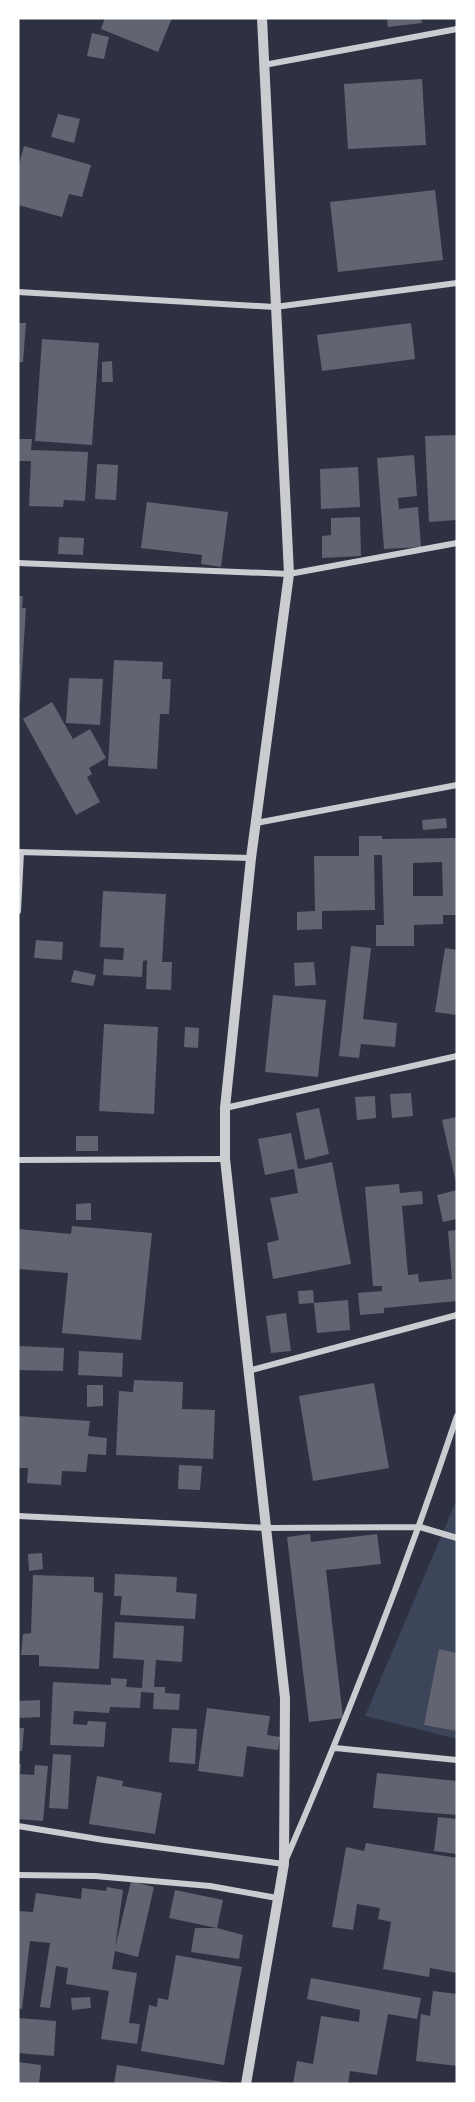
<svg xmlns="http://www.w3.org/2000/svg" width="475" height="2102" font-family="Signika,sans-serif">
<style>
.green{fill:#3c4559}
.building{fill:#626471;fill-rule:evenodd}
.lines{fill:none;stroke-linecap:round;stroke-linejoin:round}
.minor{stroke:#caccd0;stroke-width:6}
.tertiary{stroke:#caccd0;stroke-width:10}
</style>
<rect width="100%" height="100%" fill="#2d3142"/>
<!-- green -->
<path class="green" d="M457,1499v240l-92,-23z"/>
<!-- building -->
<path class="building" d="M105,18h67l-14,34 -57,-23z
M387,18h34l1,5 -34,4z
M92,33l17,4 -5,22 -17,-3z
M422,79l4,66 -78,4 -4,-65z
M58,114l22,5 -6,24 -23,-6z
M24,146l67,19 -9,32 -13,-3 -7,23 -44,-12v-37z
M435,190l8,70 -105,12 -8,-70z
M18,323h8l-3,39h-5z
M411,323l4,36 -93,12 -5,-36z
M42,339l57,4 -7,102 -57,-4z
M112,361l1,21h-11v-20z
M457,435v85l-28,2 -4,-86z
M18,439h14l-1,11 57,2 -3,49 -21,-1 -1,7 -34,-1 2,-45h-13z
M414,455l3,41 -19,2 1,11 19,-2 3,40 -37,2 -7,-91z
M97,464l21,1 -2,35 -21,-1z
M358,467l2,40 -39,2 -1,-40z
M147,502l81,10 -7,55 -20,-3 1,-9 -61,-7z
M360,517l1,39 -39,2v-22l9,-1v-17z
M59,537l25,1 -1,17 -25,-1z
M18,596h5l-1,12h4l-6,95h-2z
M114,660l49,2 -1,17h9l-2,35h-9l-3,55 -49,-3z
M69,678l34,1 -3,46 -34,-2z
M52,702l21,37 17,-10 16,29 -17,10 3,6 -5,3 13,25 -24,13 -53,-96z
M446,818l1,10 -24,2 -1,-10z
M359,836h23v3l75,-1v77h-14v9l-29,1v21h-38v-21h8l-2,-70h-8l1,55 -53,1v18l-25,1v-18l18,-1 -1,-55h45zM442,862l1,34h-30v-33z
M103,891l63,3 -4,68h10l-1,28 -25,-1 1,-29 -4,1 -1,16 -39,-2 1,-16 19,1 1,-12 -24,-1z
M36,940l27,2 -1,18 -28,-2z
M351,946l20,2 -8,71 34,4 -2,24 -34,-3 -2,14 -20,-2z
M445,948l12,2v65l-22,-3z
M314,962l2,23 -21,1 -1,-23z
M74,970l22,5 -3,11 -22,-4z
M273,995l53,5 -8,77 -53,-5z
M104,1024l54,3 -4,87 -55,-3z
M185,1027l14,1 -1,20 -14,-1z
M411,1093l2,23 -21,2 -2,-24z
M375,1096l1,22 -19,2 -2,-23z
M319,1108l10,46 -24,6 -9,-47z
M457,1117v65l-1,1 -14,-63z
M291,1133l7,36 34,-7 19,102 -78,15 -6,-36 12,-3 -9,-42 28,-5 -4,-24 -29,6 -7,-36z
M76,1136h22v15h-22z
M399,1184l1,9 22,-2 1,13 -21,2 6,69 10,-1 1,8 33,-3 -4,-48 9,-1v71l-73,7v5l-24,2 -2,-22 24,-2v-5h-9l-8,-99z
M457,1190v29l-14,3 -6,-27z
M91,1203v17h-15v-16z
M72,1226l80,7 -11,107 -79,-7 6,-60 -50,-4v-40l53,5z
M313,1290l1,13 -15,1 -1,-13z
M348,1300l2,30 -33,3 -3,-30z
M286,1313l5,38 -20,2 -5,-37z
M18,1346l46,2 -1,23 -45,-1z
M79,1351l44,2 -1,24 -44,-2z
M134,1380l49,2 -1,27 33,1 -2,49 -97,-4 3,-64 14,1z
M374,1383l15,85 -76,13 -14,-85z
M87,1385h16v21l-16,1z
M18,1416l72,5 -2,15 19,2 -1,17 -18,-1 -2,18 -24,-1 -1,14 -34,-2 1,-15h-10z
M179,1465l23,1 -2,24 -22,-1z
M310,1534l1,8 66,-8 4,30 -55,6 17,148 -34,4 -22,-185z
M42,1553l1,16 -14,2 -1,-17z
M115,1574l62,3 -1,15 21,2 -2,25 -75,-4 2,-19h-8z
M33,1575l61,2v15l9,1 -4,76 -60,-3v-11h-18l2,-21 8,-1z
M115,1622l69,4 -2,36 -26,-2 -2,27h11v6l15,1 -1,16 -26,-1 1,-16 -13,-1 -1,16 -30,-1 -1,6 -35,-2 -1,13 14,1 1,-4 18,1 -2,25 -54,-2 3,-63 58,3v-7l16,1 -1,8 16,1 2,-28 -31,-2z
M439,1649l18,4v78l-33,-6z
M40,1700v17l-22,1v-17z
M207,1708l63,8 -3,19 13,2 -2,13 -31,-4 -4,31 -45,-6z
M18,1728h6l-2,23h-4z
M172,1728l25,1 -2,35 -26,-2z
M53,1754l18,1 -3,54 -19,-1z
M18,1764h3l-1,10 14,1 1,-10 13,1 -5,55 -25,-2z
M377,1773l80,8v34l-84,-7z
M97,1776l26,5 -1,5 40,7 -7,41 -66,-10z
M438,1817l19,2v35l-23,-3z
M366,1843l91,15v115l-27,-5 -1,9 -46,-8 8,-47 -13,-3 2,-11 -23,-4 -4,26 -21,-3 14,-80 18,4z
M131,1881l23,6 -16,70 -23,-6 -3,18 25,4 -8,50 11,1 -3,20 -36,-5 8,-48 -43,-7 2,-16 -12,-2 -6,42 -10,-1 10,-64 -20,-2 -8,68 -4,-1v-97l15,1 3,-19 45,6 1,-11 24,3 1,-4 16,3 -8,58z
M175,1890l48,10 -6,28 26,7 -4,24 -48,-7 4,-24h22l-48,-10z
M176,1955l66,12 -18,98 -83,-14 8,-46 8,2 1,-9 10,2z
M311,1978l110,20 -4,21 -29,-5 -11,61 -27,-4 -2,13h-55l4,-23 16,3 8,-48 38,6 1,-12 -53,-11z
M433,1991l24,3v72l-41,-5 5,-47 9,2z
M90,1997l1,11 -19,2 -1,-12z
M18,2018l38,3 -2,35 -36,-3z
M18,2062l23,3 -2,19h-21z
M117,2065l113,18v1h-116z"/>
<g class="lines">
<!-- minor -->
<path class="minor" d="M264,65l193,-36
M18,292l257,15 182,-24
M18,563l271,11 168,-31
M256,823l201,-38
M18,852l233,6
M18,911l3,-59
M225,1108l232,-52
M18,1160l207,-1
M248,1371l209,-56
M18,1516l249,12 153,-1 37,11
M335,1748l122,12
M18,1826l86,14 180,24c64,-147 122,-296 173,-448
M18,1875l77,1 115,10 67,12"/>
<!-- tertiary -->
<path class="tertiary" d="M246,2084l38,-220 1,-166 -60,-539v-51l26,-250 38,-284 -27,-556"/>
</g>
<!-- border -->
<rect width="475" height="2102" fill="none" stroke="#ffffff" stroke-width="39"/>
</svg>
